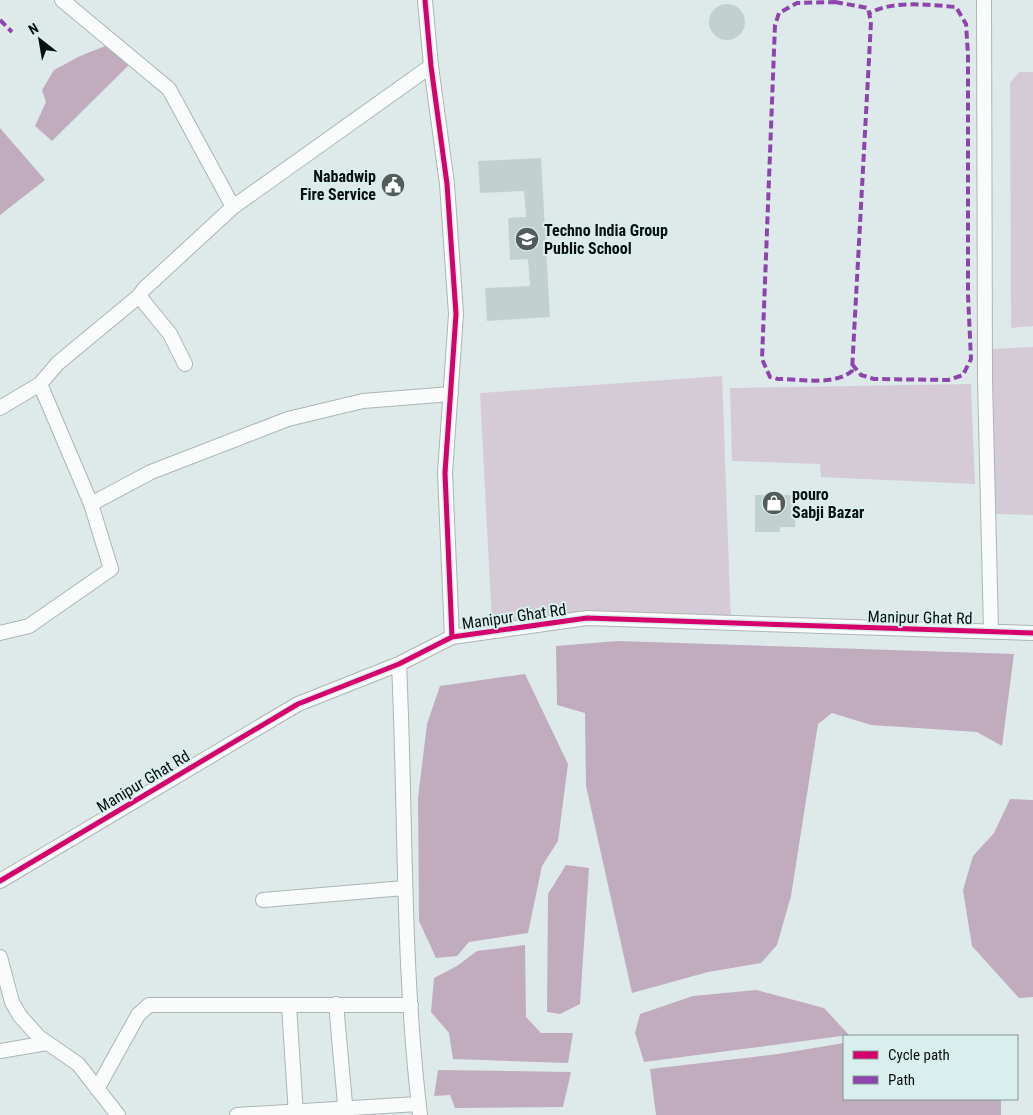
<svg xmlns="http://www.w3.org/2000/svg" width="1033" height="1115" font-family="'Roboto Condensed',sans-serif">
<style>
.green{fill:#d5cbd6}
.water{fill:#c1acbe}
.building{fill:#c1d1d0}
.lines{fill:none;stroke-linecap:round;stroke-linejoin:round}
.minor-casing{stroke:#abb5b4;stroke-width:16}
.minor{stroke:#fafcfc;stroke-width:14}
.quiet{stroke:#8e44ad;stroke-width:4;stroke-dasharray:8 4;stroke-linecap:butt}
.cycleway-casing{stroke:#d9efed;stroke-width:8}
.cycleway{stroke:#d6006c;stroke-width:5}
.labels{text-anchor:middle;stroke-width:4;stroke-linejoin:round;paint-order:stroke}
.poi-label{font-size:16px;font-weight:bold;fill:#080f0f;stroke:#d9efed;text-anchor:start}
.street-label{font-size:16px;fill:#080f0f;stroke:#d9efed}
</style>
<rect width="100%" height="100%" fill="#deeae9"/>
<!-- green -->
<path class="green" d="M1019,72h14v254l-22,2 -1,-245z
M1033,347v168l-37,-1 -6,-165z
M722,376l9,248 -144,-6 -62,10 -33,-4 -12,-231z
M971,384l4,100 -154,-7 -1,-13 -88,-3 -2,-73z"/>
<!-- water -->
<path class="water" d="M113,43l21,17 -82,81 -17,-15 11,-24 -4,-12 12,-20 26,-14z
M0,128l45,52 -45,35z
M618,641l396,13 -12,92 -25,-14 -106,-7 -39,-12 -14,11 -27,172 -14,49 -16,18 -53,9 -76,21 -46,-207 -1,-73 -28,-8 -1,-59z
M525,674l43,90 -10,77 -16,25 -14,67 -59,9 -12,14 -21,2 -17,-37 -1,-123 9,-74 13,-38z
M1010,799l23,1v197l-14,1 -47,-52 -9,-56 10,-34 21,-23z
M566,865l23,3 -9,136 -20,10 -13,-2 1,-118z
M525,945l1,72 15,16h32l-5,30 -115,-4 -4,-26 -18,-21 3,-34 23,-12 20,-15z
M756,990l68,18 25,27 -205,27 -9,-29 5,-19 53,-18z
M844,1043v56h157v16h-345l-6,-46 128,-15z
M438,1070l133,2 -8,35 -108,1 -5,-13 -16,1z"/>
<!-- building -->
<path class="building" d="M709 22a18 18 0 1 1 36 0a18 18 0 1 1-36 0Z
M541,158l9,159 -63,4 -2,-33 45,-2 -2,-27 -18,1 -2,-42 18,-1 -2,-26 -44,2 -2,-32z
M755,495h40v32h-15v5h-25z"/>
<g class="lines">
<!-- minor casing -->
<g class="minor-casing">
<path id="minor" d="M62,0l107,89 64,118
M425,0l6,66 16,118 9,130 -11,159 7,164
M984,0l1,380 6,251
M139,296l31,38 15,30
M0,408l40,-24 18,-21 81,-67 5,-7 89,-82 198,-141
M91,504l60,-32 137,-53 75,-18 88,-7
M0,633l29,-7 82,-57 -20,-65 -51,-120
M399,664c7,150 3,301 21,451
M0,881l298,-177 101,-40 53,-27 135,-19 446,15
M263,900l141,-12
M0,957l12,45 8,14 19,21 39,27 40,51
M336,1004l10,111
M289,1005l7,110
M0,1051l47,-8
M97,1089l41,-74 11,-10h262
M237,1115l181,-11"/>
</g>
<!-- minor -->
<use href="#minor" class="minor"/>
<!-- quiet -->
<path class="quiet" d="M835,2l33,6 3,14 -19,349c-18,15 -51,8 -74,8l-8,-2 -8,-18 13,-334 4,-12 18,-10z
M0,20l12,12
M852,364l9,11 13,4 74,1 15,-5 8,-16 -3,-64v-240l-2,-31 -10,-17c-25,-2 -63,-7 -86,6"/>
<!-- cycleway casing -->
<g class="cycleway-casing">
<path id="cycleway" d="M425,0l6,66 16,118 9,130 -11,159 7,164
M0,881l298,-177 101,-40 53,-27 135,-19 446,15"/>
</g>
<!-- cycleway -->
<use href="#cycleway" class="cycleway"/>
</g>
<!-- icons -->
<defs>
<g id="civic-disc" transform="scale(1.25)"><circle r="9.5" fill="#535c5b" stroke="#d9efed"/><path d="M-.6-6.5H3V-4.5H.6V-3L4-1V1h2V6H-6V1h2V-1L-.6-3ZM-1.2 2.5V6h2.4V2.5Z" fill="#fff"/></g>
<g id="school-disc" transform="scale(1.25)"><circle r="9.5" fill="#535c5b" stroke="#d9efed"/><path d="M0-5L7-2L0 1L-7-2ZM-4 1L0 2.5L4 1V4Q0 6-4 4Z" fill="#fff"/></g>
<g id="shop-disc" transform="scale(1.25)"><circle r="9.5" fill="#535c5b" stroke="#d9efed"/><path d="M-5-2.5h2.3a2.7 3.5 0 0 1 5.4 0H5L5.5 6h-11ZM-1.5-2.5h3a1.5 2.3 0 0 0-3 0Z" fill="#fff"/></g>
</defs>
<g fill-rule="evenodd">
<use href="#civic-disc" x="393" y="185"/>
<use href="#school-disc" x="527" y="239"/>
<use href="#shop-disc" x="774" y="503"/>
</g>
<g class="labels">
<!-- poi labels -->
<g class="poi-label">
<text x="376" y="182" text-anchor="end">Nabadwip<tspan x="376" dy="18">Fire Service</tspan></text>
<text x="544" y="236">Techno India Group<tspan x="544" dy="18">Public School</tspan></text>
<text x="792" y="500">pouro<tspan x="792" dy="18">Sabji Bazar</tspan></text>
</g>
<!-- street labels -->
<g class="street-label">
<text transform="translate(514 616) rotate(-8)" y="6">Manipur Ghat Rd</text>
<text transform="translate(920 617) rotate(1)" y="6">Manipur Ghat Rd</text>
<text transform="translate(143 781) rotate(-31)" y="6">Manipur Ghat Rd</text>
</g>
</g>
<!-- legend -->
<rect x="843" y="1035" width="175" height="65" fill="#d9efed" stroke="#859594"/>
<rect x="853" y="1051" width="25" height="8" fill="#d6006c" stroke="#859594"/>
<text x="888" y="1060" font-size="15" fill="#080f0f">Cycle path</text>
<rect x="853" y="1076" width="25" height="8" fill="#8e44ad" stroke="#859594"/>
<text x="888" y="1085" font-size="15" fill="#080f0f">Path</text>
<!-- north arrow -->
<g transform="translate(40 40) rotate(329)" stroke="#d9efed" stroke-width="4" paint-order="stroke">
<path d="M0-4L9 19L0 12L-9 19Z" fill="#080f0f"/>
<text y="-8" font-size="14" font-weight="bold" text-anchor="middle" fill="#080f0f">N</text>
</g>
</svg>
